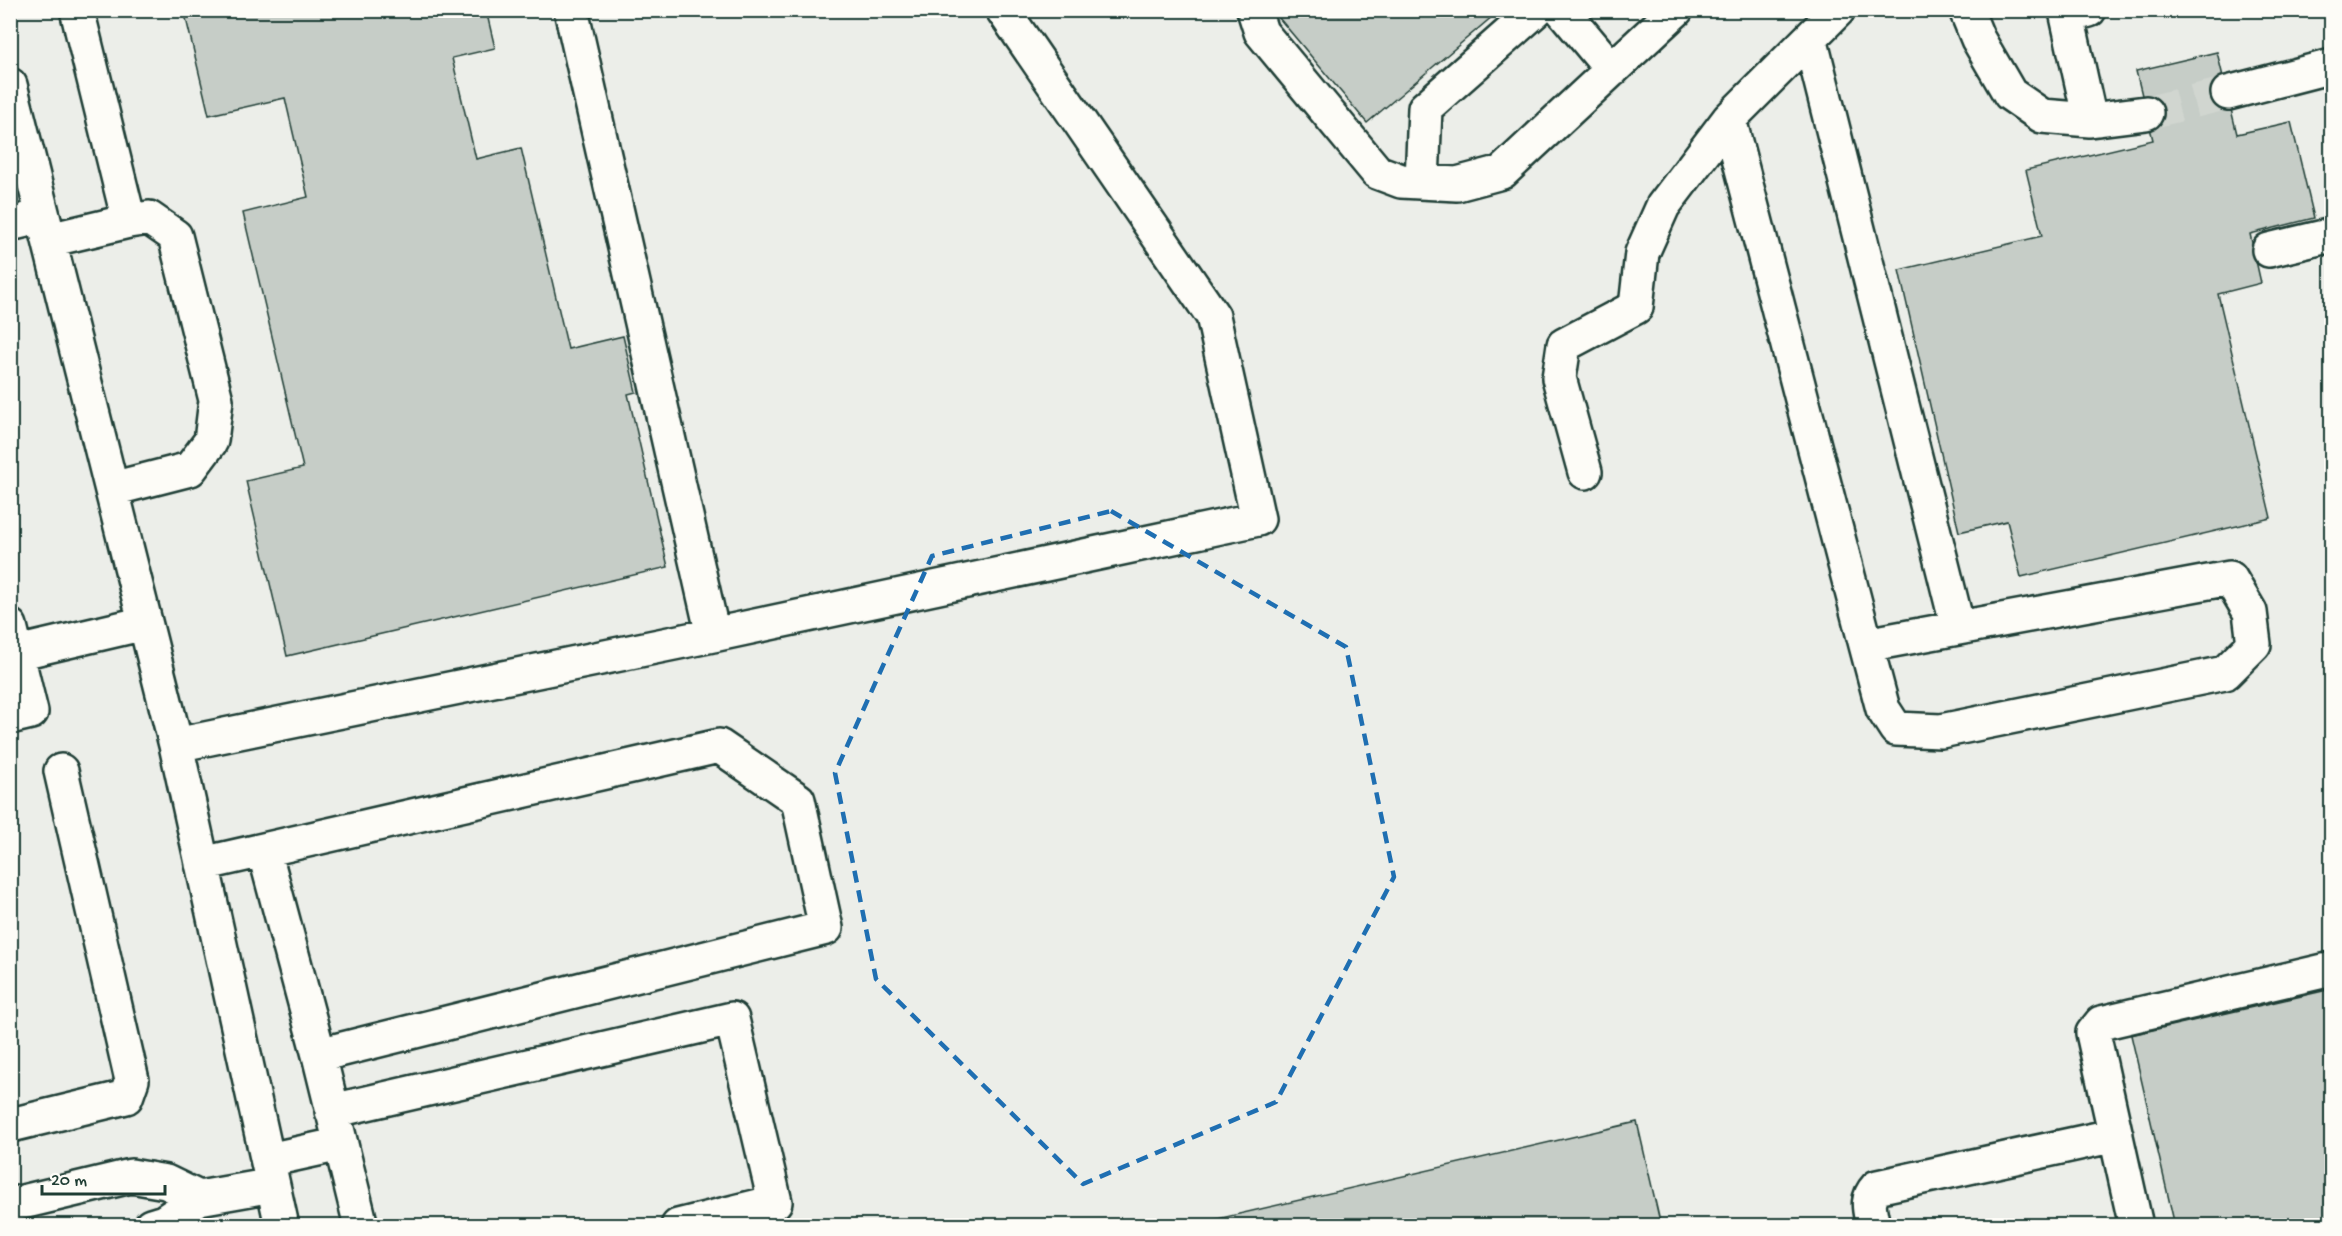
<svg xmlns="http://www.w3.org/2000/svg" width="2342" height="1236" font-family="'Gochi Hand',sans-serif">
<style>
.built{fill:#eceee9}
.building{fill:#c6cdc7;stroke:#1f3d34;stroke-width:1.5}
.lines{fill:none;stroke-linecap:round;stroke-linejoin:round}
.minor-tunnel{stroke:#d1d6d0;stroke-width:33;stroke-dasharray:33 16;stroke-linecap:butt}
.minor-casing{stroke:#1f3d34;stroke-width:38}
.minor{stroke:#fdfcf7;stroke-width:33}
.marked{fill:none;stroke:#1f6fb2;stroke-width:4.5;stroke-dasharray:12 8;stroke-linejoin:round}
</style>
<rect width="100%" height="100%" fill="#fdfcf7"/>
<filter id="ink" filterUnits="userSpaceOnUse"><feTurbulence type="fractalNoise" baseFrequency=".0167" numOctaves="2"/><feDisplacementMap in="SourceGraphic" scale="12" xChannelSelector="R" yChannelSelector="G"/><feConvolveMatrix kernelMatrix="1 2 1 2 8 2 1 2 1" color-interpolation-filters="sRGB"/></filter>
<g filter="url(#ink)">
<!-- built -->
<path class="built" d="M11,11h2320v1214h-2320z"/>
<!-- building -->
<path class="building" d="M184,10h302l9,38 -43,10 24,101 45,-11 47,201 55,-13 13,56 -8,2 40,173 -381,89 -41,-175 57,-13 -60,-255 65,-16 -23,-99 -76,17z
M1288,10h212l-133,113 -88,-105z
M2217,52l20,82 54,-12 23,96 -64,16 11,49 -43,11 53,224 -250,59 -14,-56 -48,11 -60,-262 143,-34 -16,-66 127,-30 -17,-69z
M2332,989v237h-157l-44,-191z
M1637,1122l24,104h-460l-1,-3z"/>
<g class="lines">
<!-- minor-tunnel -->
<path class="minor-tunnel" d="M2146,113l82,-20"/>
<!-- minor casing -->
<g class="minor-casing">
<path id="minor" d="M77,10l52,211 20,-3 26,18 41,164 -5,41 -21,28 -78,20
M1254,10l7,22 116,140 24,9 56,3 45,-12 174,-162
M1562,10l50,60
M1838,10l-109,109 137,526 17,64 13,20 45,2 284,-58 29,-29 -4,-32 -20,-34 -364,67
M1966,10l12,29 32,55 32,22 48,4 -23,-104 22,-6
M1810,38l148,590
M10,85l166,660 106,481
M2228,93l104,-27
M2090,120l56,-7
M1422,182l3,-74 111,-98
M10,224l33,-8
M49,240l80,-19
M2269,250l63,-15
M1585,472l-26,-94 5,-33 72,-38 6,-54 21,-47 66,-87
M10,626l21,86 -21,5
M713,635l545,-116 -45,-203 -210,-306
M17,653l128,-30
M176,745l537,-110 -142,-625
M202,864l517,-118 79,54 28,128 -507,127 -55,-205
M319,1055l42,171
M332,1111l400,-92 43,183 -97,24
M10,1121l1,4 115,-28 6,-17 -71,-309
M268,1160l73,-16
M10,1205l121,-29 35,6 33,16
M151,1226l13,-4 35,-24 74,-13
M1873,1226c-3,-16 -8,-26 4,-39l239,-52
M2136,1226l-43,-193 8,-10 231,-54"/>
</g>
<!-- minor -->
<use href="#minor" class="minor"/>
</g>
</g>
<!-- marked area -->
<path class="marked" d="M1111,511l235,136 48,230 -118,225 -193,82 -207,-205 -41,-206 97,-217z"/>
<!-- margin -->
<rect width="2342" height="1236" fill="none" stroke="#fdfcf7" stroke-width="36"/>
<rect x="18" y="18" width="2306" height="1200" fill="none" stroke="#1f3d34" stroke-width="2" filter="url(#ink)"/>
<!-- scale -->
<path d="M42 1185v9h123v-9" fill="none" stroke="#1f3d34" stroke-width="3"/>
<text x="51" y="1185" font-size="18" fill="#1f3d34" stroke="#fdfcf7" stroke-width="4.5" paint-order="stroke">20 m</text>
</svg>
